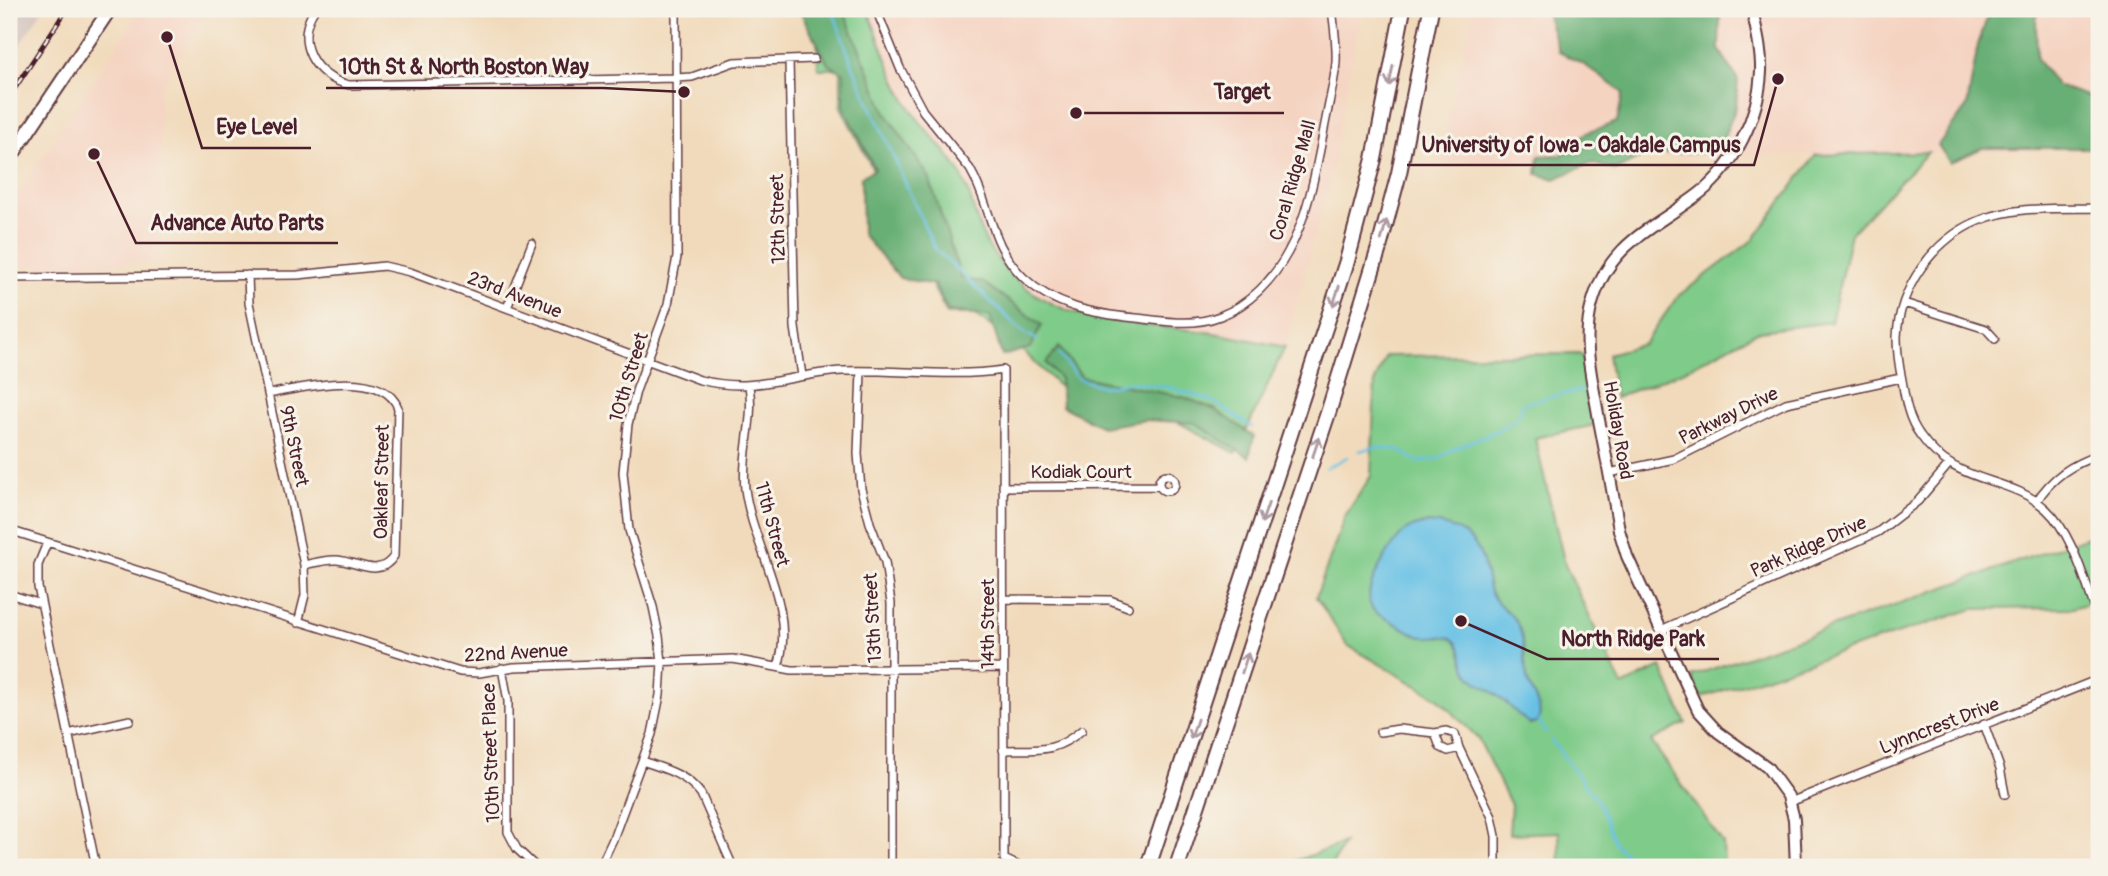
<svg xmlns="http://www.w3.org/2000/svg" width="2108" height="876" font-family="Pangolin,sans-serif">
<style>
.built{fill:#f5d3c1}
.industrial{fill:#d1c0bc}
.green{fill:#7fcb89;stroke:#64755a;stroke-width:2}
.forest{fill:#67af75;stroke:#586750;stroke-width:2}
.water{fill:#68c1e5;stroke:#597088;stroke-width:2}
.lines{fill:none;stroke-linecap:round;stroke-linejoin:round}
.stream{stroke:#68c1e5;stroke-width:2.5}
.street-casing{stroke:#633b41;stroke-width:10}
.secondary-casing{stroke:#633b41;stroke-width:14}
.primary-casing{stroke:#633b41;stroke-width:16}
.highway-casing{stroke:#633b41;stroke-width:18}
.street{stroke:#fff;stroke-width:7}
.secondary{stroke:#fff;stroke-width:10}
.primary{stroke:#fff;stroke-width:12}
.highway{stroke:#fff;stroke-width:14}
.rail-casing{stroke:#4a1f2b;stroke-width:5}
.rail{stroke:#f7f3e8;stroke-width:2.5;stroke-dasharray:8;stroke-linecap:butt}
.oneway{stroke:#ae9aa0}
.labels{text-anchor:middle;stroke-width:6;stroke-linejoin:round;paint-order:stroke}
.street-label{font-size:19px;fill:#4a1f2b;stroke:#f7f3e8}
.leader{fill:none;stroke:#4a1f2b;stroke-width:2.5}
.callout-dot{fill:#4a1f2b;stroke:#f7f3e8;stroke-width:2.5}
.callout-label{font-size:21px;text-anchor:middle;font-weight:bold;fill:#4a1f2b;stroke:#f7f3e8;stroke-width:6;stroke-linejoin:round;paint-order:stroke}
</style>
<rect width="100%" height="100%" fill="#f7f3e8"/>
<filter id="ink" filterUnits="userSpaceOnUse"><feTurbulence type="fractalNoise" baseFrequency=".0143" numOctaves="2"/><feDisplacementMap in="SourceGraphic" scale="14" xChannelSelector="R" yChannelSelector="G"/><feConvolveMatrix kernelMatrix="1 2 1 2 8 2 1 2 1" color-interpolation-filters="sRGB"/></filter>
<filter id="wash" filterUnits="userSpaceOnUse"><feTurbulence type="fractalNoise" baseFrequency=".00686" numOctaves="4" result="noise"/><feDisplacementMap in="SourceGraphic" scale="28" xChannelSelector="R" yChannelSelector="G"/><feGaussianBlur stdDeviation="1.57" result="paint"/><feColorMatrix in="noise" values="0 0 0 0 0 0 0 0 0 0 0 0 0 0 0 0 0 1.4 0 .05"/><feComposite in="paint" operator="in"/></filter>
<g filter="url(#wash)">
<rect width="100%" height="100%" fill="#f1dabb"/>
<!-- built -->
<path class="built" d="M141,9h69l-50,79 1,174 -152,6v-60z
M867,9h494l-29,162 -47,176 -91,-17 -108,-13 -43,-17 -35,-27 -21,-28 -17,-51 -12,-26 -43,-53 -16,-27z
M1473,9h626v140l-661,13z"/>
<!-- industrial -->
<path class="industrial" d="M9,9h34l-34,52z"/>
<!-- green -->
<path class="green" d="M816,9h51c15,35 26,74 48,106 13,19 31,34 43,54 15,24 16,55 31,78 49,76 122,74 202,83 31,3 63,11 94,17l-49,106 -60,-32 -106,-24 -53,-52 -43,-31h-27l-106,-207v-38h-23z
M1928,152l-77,81 -20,89 -72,9 -76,40 -68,27 -7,-44 36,-10 34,-48 75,-56 63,-85z
M1582,354l13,71 -60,13 30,127 57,121 39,-19 25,56 -35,18 72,102 1,24h-164l-1,-35 -50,2 2,-29 -33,-67 -40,-40 -91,-53 -31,-48 29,-81 26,-40 4,-95 11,-25z
M2099,533v67l-26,8 -100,1 -273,89 -8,-22z
M1344,843l-13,24h-52z"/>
<!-- forest -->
<path class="forest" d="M799,9h44l43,104 43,64 32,101 23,5 58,42 -12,23 -28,8 -12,-40 -42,-5 -13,-26 -35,-7 -38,-44 -1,-57 14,-8 -31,-63v-33l-16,-9z
M1547,9h173l-1,40 19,31 -2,27 -18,45 -70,2 -32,16 -25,-7 -36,16 -18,-5 2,-18 23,-1 24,-22 31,-11 6,-29 -38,-28 -26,-13 -12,-37z
M1990,9h49l-3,11 1,39 20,27 42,14v48h-117l-32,15 -12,-18 29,-39 11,-61z
M1059,347l23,30 101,20 31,12 40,27 -5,21 -54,-34 -50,-3 -43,7 -40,-21 -2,-27 -14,-16z"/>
<!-- water -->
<path class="water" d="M1428,523c16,1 33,6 44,18 13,15 13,33 18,51 5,12 18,18 25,28 11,16 8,40 12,58 3,14 19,33 10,45l-7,1c-12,-9 -22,-20 -33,-29 -10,-8 -24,-12 -30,-24 -6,-10 -4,-28 -17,-33 -10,-4 -22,1 -32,-2l-42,-23c-4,-4 -7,-8 -7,-15 -1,-17 24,-58 38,-68 6,-4 14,-6 21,-7z"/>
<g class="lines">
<!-- stream -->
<path class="stream" d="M832,9l22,60 81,180 86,81 16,10
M1059,354l18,24 26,9 27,-5 38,5 43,13 41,27
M1359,451l17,-4 23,3 19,12 20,-3 15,-10 45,-19 20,-12 4,-13c17,-8 40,-9 60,-15
M1326,468l21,-11
M1539,721l7,12
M1551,740l48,63 16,41 26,23"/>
</g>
</g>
<g filter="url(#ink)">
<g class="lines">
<!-- street casing -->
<g class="street-casing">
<path id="street" d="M315,9c-22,32 -1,68 34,76l327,-7 16,-1 42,-15 80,-3
M876,9l24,59 23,43 47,58c22,38 19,74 53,108 31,30 72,37 113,41 28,3 56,9 84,-2 29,-11 53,-36 68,-64 22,-39 30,-94 39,-138 3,-17 8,-35 9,-52 1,-18 -2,-36 -4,-53
M789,60l6,267 7,49
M2099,208c-40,1 -83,-3 -121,13 -45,19 -79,67 -81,116 0,15 2,29 5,43 3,19 6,39 18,55 36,52 88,39 126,74 28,26 39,75 53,110
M248,275l1,28 55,262 1,30 -7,28
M9,278l289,-3 86,-9 26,6 290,108c55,14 90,-6 143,-9 53,-2 108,7 160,-1l1,489 17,8
M1904,303l82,26 9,10
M507,308l25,-65
M861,371l-3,83 3,35 9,34 15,39 6,41v264
M749,386c6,34 -8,68 -4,103 8,60 52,117 33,178
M268,394c32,-6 115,-27 130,14l-4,148c-15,23 -35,6 -57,4 -11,-1 -22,3 -33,5
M1609,473l65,-14 112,-56 115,-25
M1159 483a8 8 0 1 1 16 0a8 8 0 1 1-16 0Z
M1003,487l156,-1
M2036,502c16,-25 36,-38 63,-47
M9,530l451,142 19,1 35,-6 219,-8 59,11 210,-2
M47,543l-9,22v22l58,280
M9,594l32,10
M1003,599l107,1 18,7
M1661,630l217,-98 40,-31 31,-37
M502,668l6,33v131l9,17 19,18
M1984,724l16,44 5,26
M1446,731l9,3 4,14 -11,3 -8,-4 -5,-14z
M1380,732l19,-3 36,4
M68,734l62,-14
M1459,748l33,69 4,19v31
M1003,750c35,-1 51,4 79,-20
M642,761c23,8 44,13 59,33l32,73
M1790,802l309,-123
M600,867l13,-28 39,-105 8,-39 2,-33 -3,-26 -6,-29 -24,-77 -6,-58 5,-48 8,-33 32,-87 9,-47 -1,-248"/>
</g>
<!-- secondary casing -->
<g class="secondary-casing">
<path id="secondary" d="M1752,9c4,20 10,42 9,63 -2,43 -26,94 -61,121 -45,35 -91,49 -108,111 -11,38 1,78 7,116 7,36 14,73 20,110l8,26 71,154 20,22 49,35 21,29 6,23 2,48"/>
</g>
<!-- primary casing -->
<g class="primary-casing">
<path id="primary" d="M9,160l101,-151"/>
</g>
<!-- highway casing -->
<g class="highway-casing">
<path id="highway" d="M1148,867l199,-606 27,-102 29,-150
M1177,867l152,-457 50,-162 20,-75 32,-164"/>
</g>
<!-- street -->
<use href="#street" class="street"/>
<!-- secondary -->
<use href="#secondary" class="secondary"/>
<!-- primary -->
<use href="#primary" class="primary"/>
<!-- highway -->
<use href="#highway" class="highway"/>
<!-- rail casing -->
<g class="rail-casing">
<path id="rail" d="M9,97l58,-88"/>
</g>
<!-- rail -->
<use href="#rail" class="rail"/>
</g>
<!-- one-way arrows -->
<defs><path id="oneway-shaft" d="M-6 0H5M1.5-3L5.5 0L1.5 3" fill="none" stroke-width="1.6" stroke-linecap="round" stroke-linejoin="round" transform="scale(1.75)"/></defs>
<g class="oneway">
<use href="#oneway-shaft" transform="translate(1391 76) rotate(101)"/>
<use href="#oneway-shaft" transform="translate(1384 230) rotate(-75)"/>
<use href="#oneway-shaft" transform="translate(1336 296) rotate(108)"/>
<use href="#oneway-shaft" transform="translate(1316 447) rotate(-71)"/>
<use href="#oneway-shaft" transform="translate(1265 513) rotate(109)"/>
<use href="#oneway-shaft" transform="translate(1245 663) rotate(-72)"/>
<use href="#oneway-shaft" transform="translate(1194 729) rotate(108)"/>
</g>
</g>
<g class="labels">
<!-- street labels -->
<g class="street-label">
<text transform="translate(1292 180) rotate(-74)" y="7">Coral Ridge Mall</text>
<text transform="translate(777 219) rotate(-91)" y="7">12th Street</text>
<text transform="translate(515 294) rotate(21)" y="7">23rd Avenue</text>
<text transform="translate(628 377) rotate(-73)" y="7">10th Street</text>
<text transform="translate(1728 415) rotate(-26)" y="7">Parkway Drive</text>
<text transform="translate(1619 430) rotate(80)" y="7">Holiday Road</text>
<text transform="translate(295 446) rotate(78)" y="7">9th Street</text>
<text x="1081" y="478">Kodiak Court</text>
<text transform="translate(381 482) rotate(-89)" y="7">Oakleaf Street</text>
<text transform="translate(773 524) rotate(75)" y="7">11th Street</text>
<text transform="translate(1808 546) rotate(-24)" y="7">Park Ridge Drive</text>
<text transform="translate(872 618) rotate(-93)" y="7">13th Street</text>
<text transform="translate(987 624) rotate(-90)" y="7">14th Street</text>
<text transform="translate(516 652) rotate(-3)" y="7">22nd Avenue</text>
<text transform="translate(1939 725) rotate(-21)" y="7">Lynncrest Drive</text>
<text transform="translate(490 753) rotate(-92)" y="7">10th Street Place</text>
</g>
</g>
<!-- callouts -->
<path class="leader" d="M684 92L603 88H326M1076 113L1199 113H1284M167 37L202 148H311M1778 79L1754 165H1407M94 154L136 243H338M1461 621L1547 659H1719"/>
<g class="callout-dot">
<circle cx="684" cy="92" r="7"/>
<circle cx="1076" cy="113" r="7"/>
<circle cx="167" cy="37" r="7"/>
<circle cx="1778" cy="79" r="7"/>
<circle cx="94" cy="154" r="7"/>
<circle cx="1461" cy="621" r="7"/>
</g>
<g class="callout-label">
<text x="464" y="74">10th St &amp; North Boston Way</text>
<text x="1242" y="99">Target</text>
<text x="257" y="134">Eye Level</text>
<text x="1581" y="152">University of Iowa - Oakdale Campus</text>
<text x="237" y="230">Advance Auto Parts</text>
<text x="1633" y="646">North Ridge Park</text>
</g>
<!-- margin -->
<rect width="2108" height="876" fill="none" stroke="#f7f3e8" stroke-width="35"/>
</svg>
